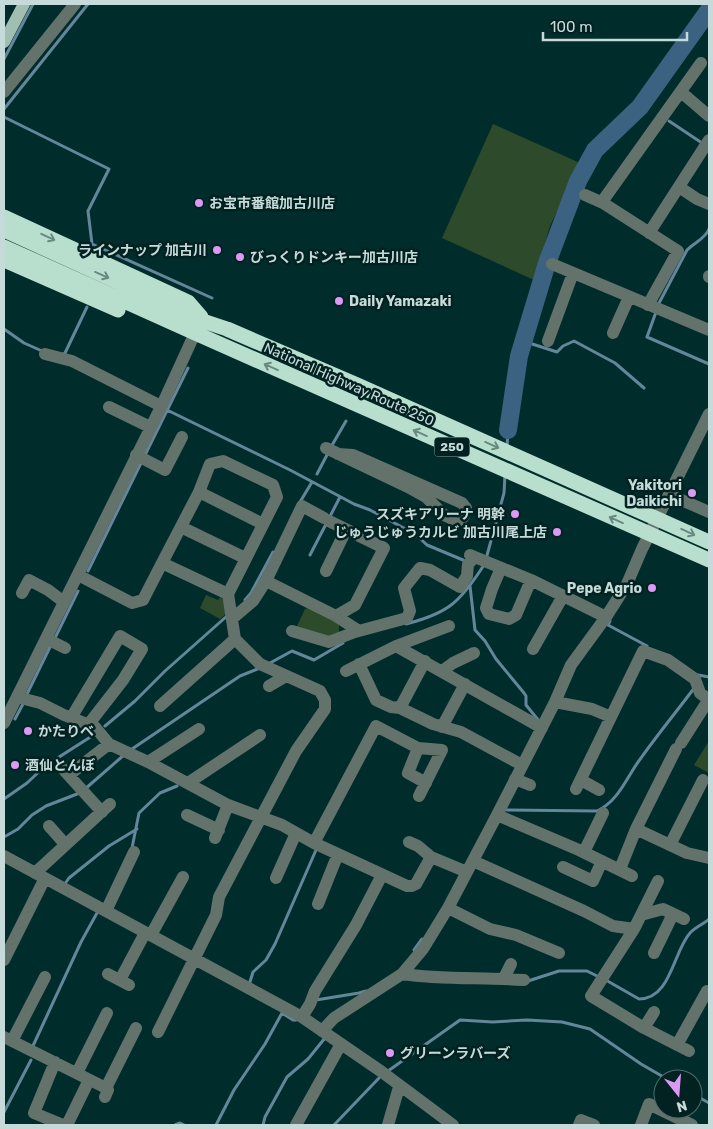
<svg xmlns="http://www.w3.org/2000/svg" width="713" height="1129" font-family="Rubik,'Noto Sans JP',sans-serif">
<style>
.green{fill:#2d4a2b}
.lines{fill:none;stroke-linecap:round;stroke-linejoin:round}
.stream{stroke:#64869b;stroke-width:3}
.river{stroke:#3b6280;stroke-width:18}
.minor{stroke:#63726b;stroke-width:12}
.major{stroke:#a0bfb1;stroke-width:12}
.highway{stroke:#b8decd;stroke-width:15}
.oneway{stroke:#668980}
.poi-dot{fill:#dc99f4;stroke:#022221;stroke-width:2}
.labels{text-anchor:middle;stroke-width:5;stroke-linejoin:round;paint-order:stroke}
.shield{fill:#022221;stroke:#8aa3a2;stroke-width:1}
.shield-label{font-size:12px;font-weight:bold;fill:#c5dad9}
.poi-label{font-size:14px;font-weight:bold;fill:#c5dad9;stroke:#022221;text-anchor:start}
.street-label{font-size:14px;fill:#c5dad9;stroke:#022221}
</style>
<rect width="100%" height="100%" fill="#002d2b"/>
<!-- green -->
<path class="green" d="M493,124l87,39 -30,63 -16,54 -92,-42z
M206,595l12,5 2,-3 2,1 5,15 -7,6 -20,-11z
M309,608l30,15v11l-9,5 -34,-11 9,-19z
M709,741v32l-15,-8z"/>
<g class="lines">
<!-- stream -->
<path class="stream" d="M4,59l29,-55
M4,109l84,-105
M4,117l105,52 -21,42 4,33 120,54
M669,121l33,22
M658,305l29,-55c8,-8 18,-11 22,-21
M656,312l-9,25 62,27
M4,329l20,14 18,8
M523,341l34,11 6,-6 11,-5 41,22 29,25
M63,354l2,-1 22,-46
M167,410l123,60 64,34 16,6 45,24 12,11 36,15
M331,447l15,-26
M507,447l1,-17
M144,457l44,-89
M317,474l11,-21
M300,502l12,-20
M310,555l30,-58
M486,559l18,-66 1,-18
M88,571l53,-108
M470,586l5,44 10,11 11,18 28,34 2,3v9l13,16
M245,600l6,-7 22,-41
M610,621l-2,4 39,21
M406,624c43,-11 54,-22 78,-59
M54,640l24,-49
M270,663l22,-12 22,9 29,-17
M698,675l11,2
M26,696l25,-51
M15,719l9,-17
M105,726l30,-25 30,-30 62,-55
M132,749l108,-73 20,-8
M85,789l39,-34
M4,799l23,-16 18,-17 47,-30
M507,810l90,1c22,-10 30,-35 44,-53 17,-24 36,-47 54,-71
M4,837l14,-8 14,-14 14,-9 31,-12
M132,848l7,-35 21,-20 17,-7
M64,885l5,-7 40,-32 28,-17
M414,950l8,-11
M604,979l35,20c32,0 34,-47 51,-66 5,-6 14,-9 19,-14
M528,981l31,-10h28l12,6
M249,985l4,-13 13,-12 9,-16 41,-94
M316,1000l43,-7 7,-2
M32,1048l49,-106 16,-29
M388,1071l72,-51 33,2 34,-2 35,2 28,7 51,35 26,15
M693,1094l16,9
M4,1112l27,-52
M175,1125l5,-2 4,2
M216,1125l18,-35 31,-46 17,-31 11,7h3
M263,1125l2,-8 22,-40 21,-18 17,-21
M334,1125l45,-47"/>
<!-- river -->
<path class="river" d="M508,430l11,-74 28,-93 31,-82 17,-31 45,-43 69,-97"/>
<!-- minor -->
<path class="minor" d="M4,92l71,-88
M681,92l28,24
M679,187l18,12 12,5
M585,195l18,8
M649,233l60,-93
M552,264l157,66
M709,276v1
M648,305l30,-54 -75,-48 1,-4 97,-136
M613,333l16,-36
M548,341l25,-68
M45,354l27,7 89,45
M109,407l41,20
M326,448l82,39 18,10 18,18 11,5h6l3,-4 2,-8 -4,-5 -93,-41 -16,-7 -15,-1
M136,455l29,15 17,-33
M199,492l64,32
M670,495l39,17
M181,527l64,31
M470,555l61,25 75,37
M162,563l37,-71 11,-28 13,-3 50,24 4,12 -49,97
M501,568l-9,21 -6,19 3,6 20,5 7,-4 15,-35
M326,571l20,-41
M78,575l54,28 11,-3 19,-37 66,31 7,45 25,25 60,27 5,9v9l-29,42 -77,146 -3,18 -58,117
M266,581l70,35 19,-11 29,-57 -55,-27
M22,593l7,-13 19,10 16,12
M336,616l23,15
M233,618l20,-17 13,-20 36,-75 22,12
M292,631l37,11 26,-10 52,-14 3,-7 -6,-23 16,-20 10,2 30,17 7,-11 1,-12 7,-7
M47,639l18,9
M396,646l146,82
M533,649l30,-53
M359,664l17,36 15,7 9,1 33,16 28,8 61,33
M346,671l50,-25 53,-20
M442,671l11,-8 21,-10
M269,686l17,-10
M17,697l23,6 24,12 31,12 14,17 39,18 80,43 54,20 32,18 93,43h5l4,-2 15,-27 36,15
M555,702l37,7 19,8
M160,706l75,-67
M400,708l25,-47
M71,718l49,-82 22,13 -19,31 -35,45
M4,723l159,-320 32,-70 6,-6
M442,727l23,-43
M681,743l28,-44
M418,748l-10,25 18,10
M148,762l51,-33
M62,768l40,44
M69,775l40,-31
M515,779l15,6
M581,780l18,10
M188,783l72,-48
M576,789l67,-138 25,9 27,19 5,14 9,7
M187,815l32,15
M497,815l82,35 53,26
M49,826l16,18
M636,829l51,24 22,5
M215,838l13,-33
M409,842l9,4 13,11
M314,843l62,-117 42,22 24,2 -23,46
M670,845l33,-65
M584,852l19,-39
M4,856l298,161 80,55 71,53
M473,861l111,50 29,15 21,3
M563,867l30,14 9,-20
M620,869l16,-40 40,-80
M35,873l75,-69
M276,878l20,-45
M658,881l-24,48 -43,67 53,32 45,23
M318,904l20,-50
M448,908l42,21 26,6 43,18
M106,911l28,-59
M641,915l22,-6 21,10
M151,935l32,-58
M654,953l19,-39
M4,960l41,-82
M108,974l21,11
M402,974c40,6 81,3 122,6
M504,978l7,-14
M120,980l25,-47
M302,1017l8,-13 5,-13 41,-66 26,-50
M644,1028l10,-16
M322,1031l12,-13 68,-44 21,-25 25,-41 49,-93 58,-113 16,-37 35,-48 21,-33 15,-35 67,-135
M4,1037l102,51
M12,1041l33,-64
M677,1045l30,-54
M55,1062l-21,51 29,12
M77,1073l30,-60
M105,1097l3,-7 -2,-2 30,-60
M67,1125l22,-45
M296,1125l45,-81
M388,1125l11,-38
M579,1125l2,-5 13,5
M641,1125l8,-21 43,21"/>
<!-- major -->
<path class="major" d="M4,42l20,-38"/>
<!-- highway -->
<path class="highway" d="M4,217l184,85 13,15
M4,230l202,92 21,7 130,56 352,157
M4,247l191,86 514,227
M4,260l114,50"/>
</g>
<!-- one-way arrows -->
<defs><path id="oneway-shaft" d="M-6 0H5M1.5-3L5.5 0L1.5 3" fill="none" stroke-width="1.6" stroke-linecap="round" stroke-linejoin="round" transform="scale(1.25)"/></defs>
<g class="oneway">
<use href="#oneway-shaft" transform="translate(48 237) rotate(25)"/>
<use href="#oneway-shaft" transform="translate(102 275) rotate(24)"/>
<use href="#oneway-shaft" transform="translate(271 367) rotate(-156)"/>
<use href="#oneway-shaft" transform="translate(420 433) rotate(-156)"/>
<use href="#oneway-shaft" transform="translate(492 445) rotate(24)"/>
<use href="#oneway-shaft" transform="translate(616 520) rotate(-156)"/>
<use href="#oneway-shaft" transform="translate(688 532) rotate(25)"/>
</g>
<!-- markers -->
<g class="poi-dot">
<circle cx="199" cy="203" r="5"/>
<circle cx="217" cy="250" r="5"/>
<circle cx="240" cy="257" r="5"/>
<circle cx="339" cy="301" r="5"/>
<circle cx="692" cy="493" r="5"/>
<circle cx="515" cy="514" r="5"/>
<circle cx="557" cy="532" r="5"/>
<circle cx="652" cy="588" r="5"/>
<circle cx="28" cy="731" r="5"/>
<circle cx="15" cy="765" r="5"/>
<circle cx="390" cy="1053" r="5"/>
</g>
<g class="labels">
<!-- shield labels -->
<rect class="shield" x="434.5" y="437.5" width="35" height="19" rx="4"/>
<g class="shield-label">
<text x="452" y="451">250</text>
</g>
<!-- poi labels -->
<g class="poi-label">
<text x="209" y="208">お宝市番館加古川店</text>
<text x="207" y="255" text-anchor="end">ラインナップ 加古川</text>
<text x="250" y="262">びっくりドンキー加古川店</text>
<text x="349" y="306">Daily Yamazaki</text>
<text x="682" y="490" text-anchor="end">Yakitori<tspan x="682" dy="16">Daikichi</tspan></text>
<text x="505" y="519" text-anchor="end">スズキアリーナ 明幹</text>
<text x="547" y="537" text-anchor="end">じゅうじゅうカルビ 加古川尾上店</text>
<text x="642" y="593" text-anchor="end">Pepe Agrio</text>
<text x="38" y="736">かたりべ</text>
<text x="25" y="770">酒仙とんぼ</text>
<text x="400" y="1058">グリーンラバーズ</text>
</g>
<!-- street labels -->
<g class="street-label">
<text transform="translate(349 384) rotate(24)" y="5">National Highway Route 250</text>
</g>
</g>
<!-- border -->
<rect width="713" height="1129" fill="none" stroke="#c5dad9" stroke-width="10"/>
<!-- north arrow -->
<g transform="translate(678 1094) rotate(163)"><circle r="24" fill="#022221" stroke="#506c6b"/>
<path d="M0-4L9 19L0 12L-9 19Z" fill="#dc99f4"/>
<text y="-8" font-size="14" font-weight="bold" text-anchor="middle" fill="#c5dad9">N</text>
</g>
<!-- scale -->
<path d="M543 32v8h144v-8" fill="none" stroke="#c5dad9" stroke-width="2.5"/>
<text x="550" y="32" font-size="15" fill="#c5dad9" stroke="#022221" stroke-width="4" paint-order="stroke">100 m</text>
</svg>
